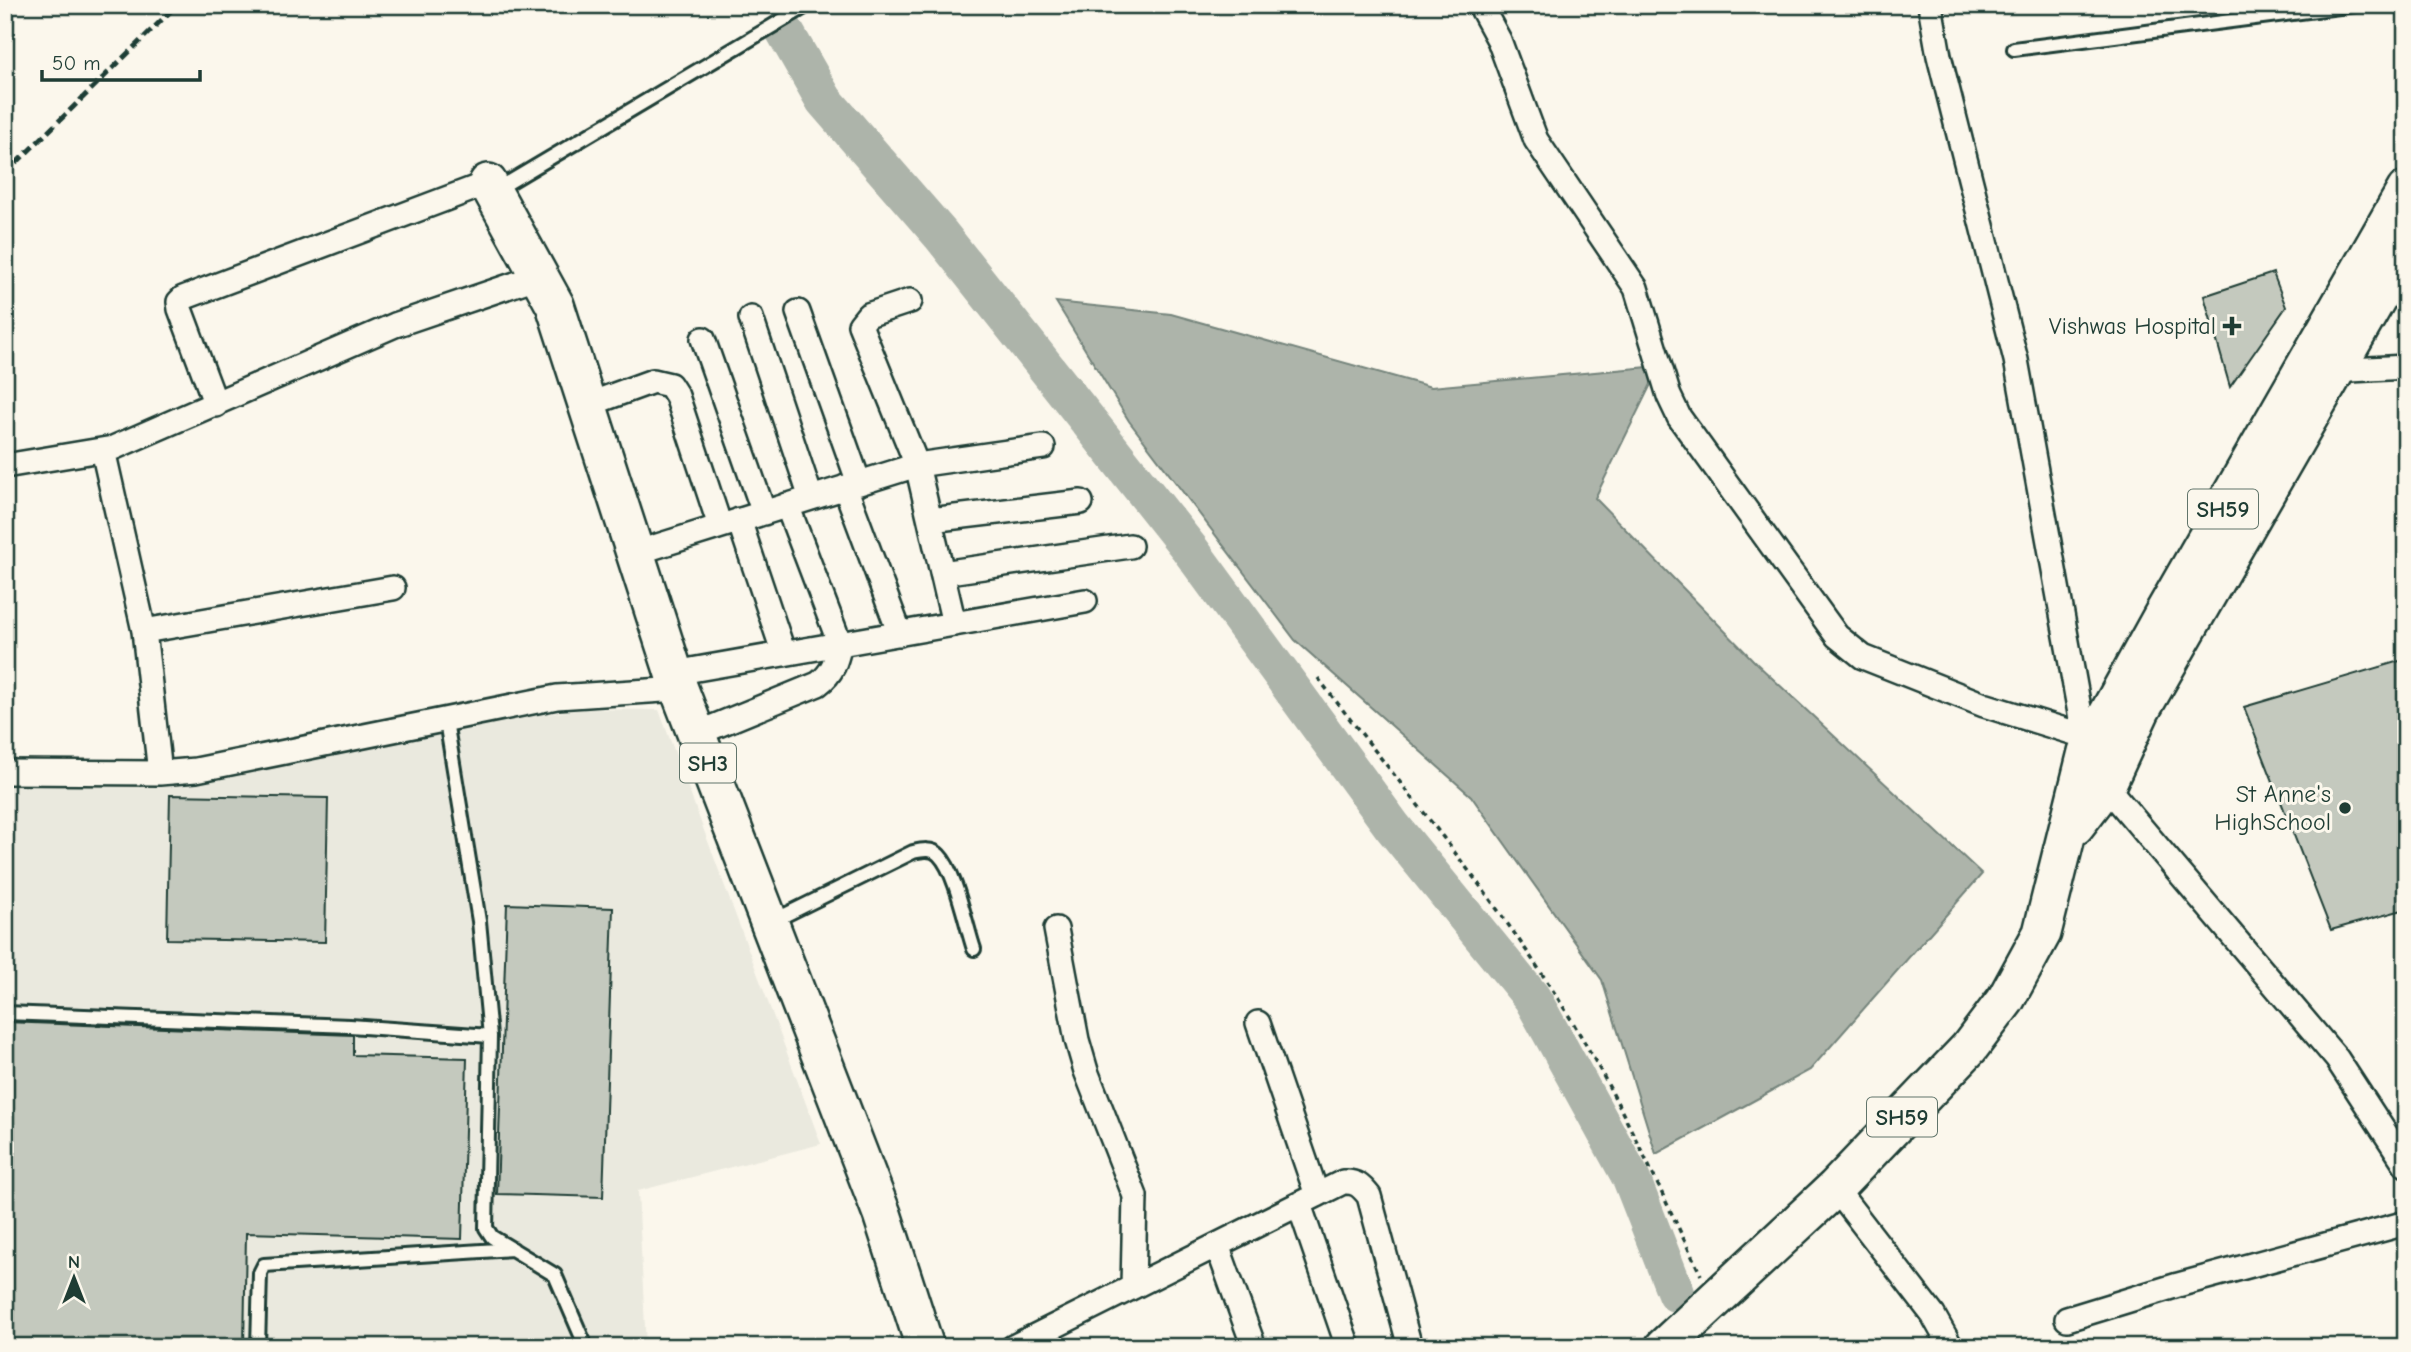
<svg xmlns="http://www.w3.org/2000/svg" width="2411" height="1352" font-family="'Comic Neue',sans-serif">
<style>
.built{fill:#eae9de}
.water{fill:#adb4aa;stroke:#74847b;stroke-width:2}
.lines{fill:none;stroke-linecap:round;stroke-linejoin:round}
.river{stroke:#adb4aa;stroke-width:38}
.building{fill:#c4c9be;stroke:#1f3d34;stroke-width:2}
.service-casing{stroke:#1f3d34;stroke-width:18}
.minor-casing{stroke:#1f3d34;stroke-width:28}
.primary-casing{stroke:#1f3d34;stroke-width:42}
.path{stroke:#1f3d34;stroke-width:3.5;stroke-dasharray:5 5;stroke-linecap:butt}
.service{stroke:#fbf7ec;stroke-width:12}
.minor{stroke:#fbf7ec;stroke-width:23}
.primary{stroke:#fbf7ec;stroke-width:37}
.rail{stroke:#1f3d34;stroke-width:5;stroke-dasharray:10 5;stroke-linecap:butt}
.poi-dot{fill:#1f3d34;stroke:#fbf7ec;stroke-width:2.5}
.labels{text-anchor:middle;stroke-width:6;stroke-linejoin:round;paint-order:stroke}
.shield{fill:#fbf7ec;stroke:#61756b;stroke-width:2}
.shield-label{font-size:23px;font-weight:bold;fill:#1f3d34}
.poi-label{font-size:24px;fill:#1f3d34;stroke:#fbf7ec;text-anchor:end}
</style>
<rect width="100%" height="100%" fill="#fbf7ec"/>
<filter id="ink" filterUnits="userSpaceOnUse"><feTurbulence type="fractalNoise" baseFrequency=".0143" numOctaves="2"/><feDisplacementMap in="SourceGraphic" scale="14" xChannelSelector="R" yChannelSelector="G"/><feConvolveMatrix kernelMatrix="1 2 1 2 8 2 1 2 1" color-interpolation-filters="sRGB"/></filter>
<g filter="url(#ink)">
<!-- built -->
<path class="built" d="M584,709l75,1 162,434 -183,47 8,156h-641v-563l190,-4 241,-51z"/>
<!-- water -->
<path class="water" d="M1056,302l115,12 260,73 229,-21 -65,132 162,166 225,210 -172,196 -154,84 -54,-174 -131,-184 -176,-156 -166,-219z"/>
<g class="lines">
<!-- river -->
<path class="river" d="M784,30l40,70 117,135 248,313 203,278 140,172 99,180 45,115"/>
</g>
<!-- building -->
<path class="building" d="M2273,273l13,34 -56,80 -26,-91z
M2406,659v250l-75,21 -87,-223z
M170,795l158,3 -3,144 -158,-3z
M507,904l106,4 -10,289 -106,-3z
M5,1022l348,13v20l114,3 -5,181 -216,-6 -2,114h-239z"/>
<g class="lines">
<!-- service casing -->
<g class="service-casing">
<path id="service" d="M2014,49l341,-44
M496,190l312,-185
M446,721l33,200 11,115 -4,192 6,9 63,38 31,72
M773,921l140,-69c9,-2 19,-4 26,3 17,17 27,71 35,94
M5,1013l345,13 140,10
M258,1347l2,-74 4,-8 249,-16"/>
</g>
<!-- minor casing -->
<g class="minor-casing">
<path id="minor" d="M1480,5l19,35 37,100 100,148 33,108 10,21 158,219 26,21 121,48 100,31
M1930,5l9,51 77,304 71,392 19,34 231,273 69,106
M910,301l-42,14 -8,10 57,140 37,159
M798,312l61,171
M751,318l60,180
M703,339l61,174
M2332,371l74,-4
M216,405l-36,-96 -1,-7 4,-4 305,-115
M587,405l66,-24 17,4 7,11 43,130
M103,450l41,181 16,142
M5,466l108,-18 282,-123 144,-49
M845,487l55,147
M739,520l45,134
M930,520l151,-18
M635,553l282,-88 126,-18
M942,573l188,-27
M144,631l249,-43
M674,673l411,-72
M696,734l122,-50c15,-11 18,-23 22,-40l-53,-139
M5,772l155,1 36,-3 361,-73 122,-8
M1056,929l21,111 9,31 49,125 -2,91
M1258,1023l59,172
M1835,1188l98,127 18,32
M1299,1204l49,143
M1217,1245l37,102
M2067,1319l111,-34 228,-62
M1013,1347l330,-165c13,-1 18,4 26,14l41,151"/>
</g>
<!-- primary casing -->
<g class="primary-casing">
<path id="primary" d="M488,183l67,122 124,384 203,525 43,133
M2075,826l31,-40 35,-76 265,-462
M1664,1347l171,-159 134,-140 37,-49 36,-66 45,-181 75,-136 244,-426"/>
</g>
<!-- path -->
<path class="path" d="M1318,678c81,105 168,207 239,319 56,87 99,185 144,278"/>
<!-- service -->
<use href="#service" class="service"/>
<!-- minor -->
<use href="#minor" class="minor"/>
<!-- primary -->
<use href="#primary" class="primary"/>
<!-- rail -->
<path class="rail" d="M5,174l172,-169"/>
</g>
</g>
<!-- markers -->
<g class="poi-dot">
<path d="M2228.5 315.5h7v7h7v7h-7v7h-7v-7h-7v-7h7z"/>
<circle cx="2345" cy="808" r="7"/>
</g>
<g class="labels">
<!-- shield labels -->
<g class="shield">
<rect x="2188" y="489.5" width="70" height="39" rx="5"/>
<rect x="680" y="743.5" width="56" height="39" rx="5"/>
<rect x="1867" y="1097.5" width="70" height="39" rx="5"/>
</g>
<g class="shield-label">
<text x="2223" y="517">SH59</text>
<text x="708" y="771">SH3</text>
<text x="1902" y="1125">SH59</text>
</g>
<!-- poi labels -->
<g class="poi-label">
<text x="2216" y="334">Vishwas Hospital</text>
<text x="2331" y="802">St Anne's<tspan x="2331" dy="28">HighSchool</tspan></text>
</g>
</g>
<!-- margin -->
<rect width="2411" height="1352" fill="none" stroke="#fbf7ec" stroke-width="28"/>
<rect x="14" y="14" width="2383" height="1324" fill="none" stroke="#1f3d34" stroke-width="2.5" filter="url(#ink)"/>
<!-- north arrow -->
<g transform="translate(74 1278)" stroke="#fbf7ec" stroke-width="5" paint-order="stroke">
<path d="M0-5L12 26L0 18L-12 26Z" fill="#1f3d34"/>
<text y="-10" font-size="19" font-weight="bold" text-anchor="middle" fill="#1f3d34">N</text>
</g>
<!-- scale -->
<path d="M42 70v10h158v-10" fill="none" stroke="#1f3d34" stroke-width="3.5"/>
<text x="52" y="70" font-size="21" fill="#1f3d34" stroke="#fbf7ec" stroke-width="5" paint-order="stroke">50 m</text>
</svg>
